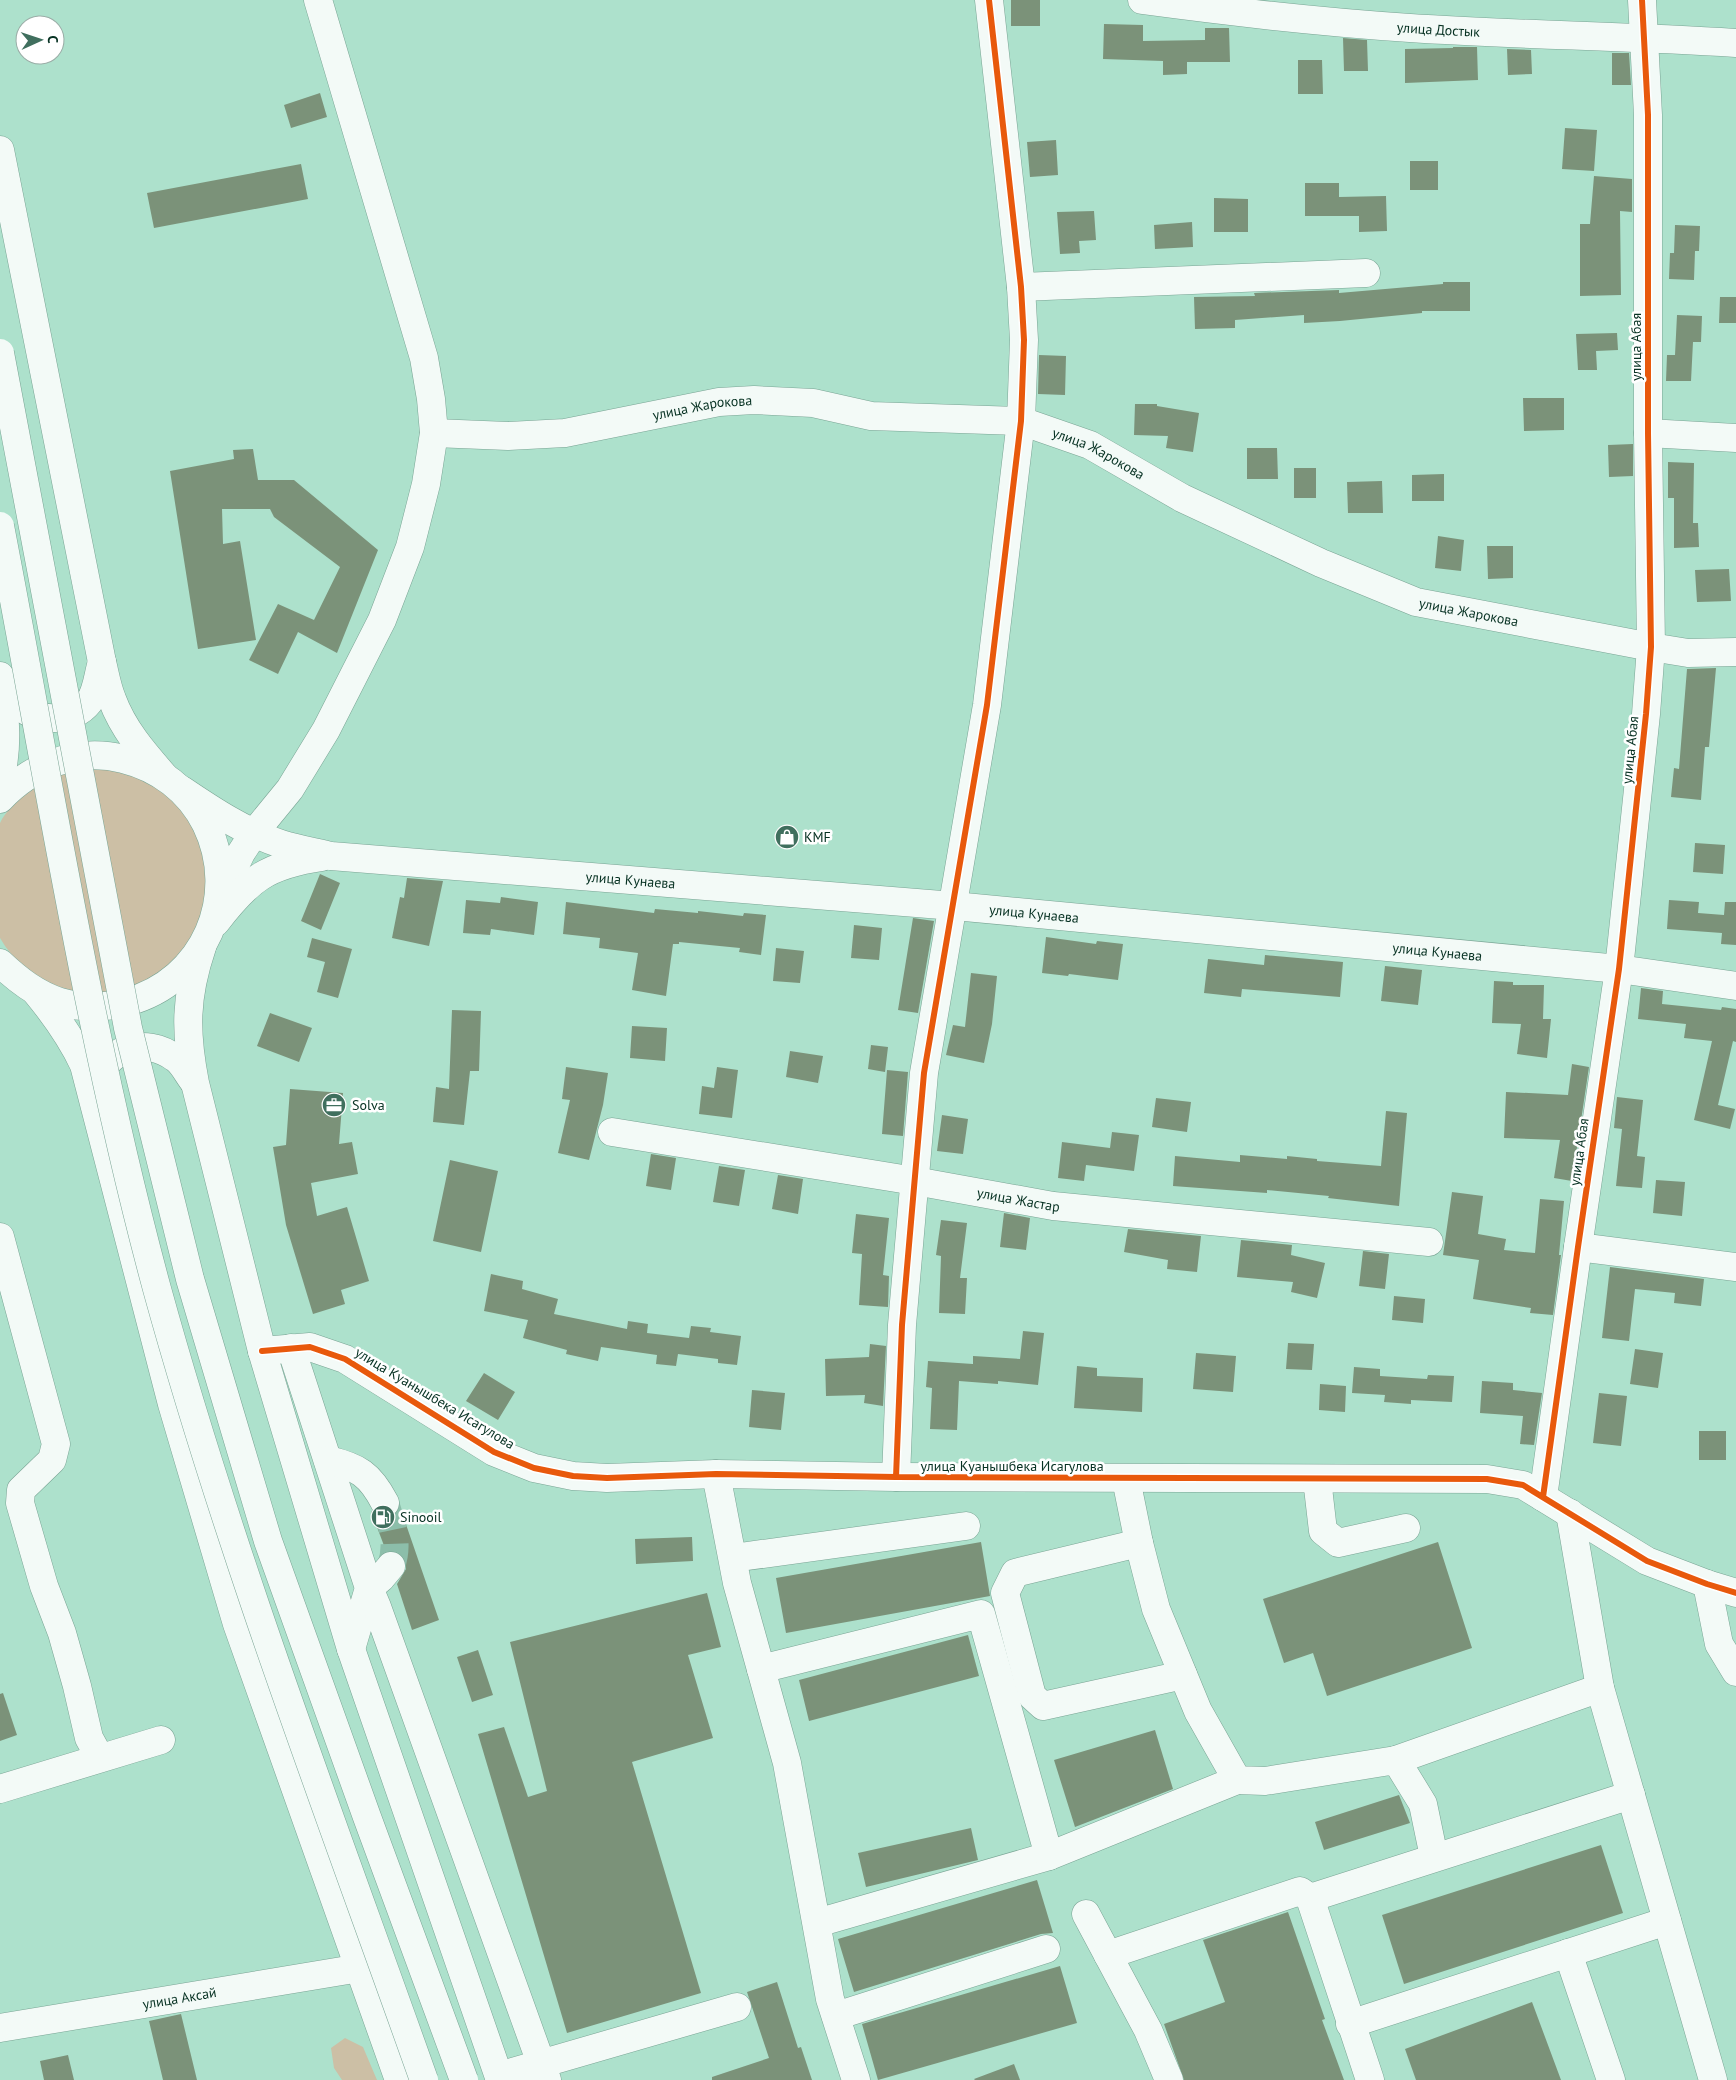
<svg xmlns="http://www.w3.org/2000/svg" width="1736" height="2080" font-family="'PT Sans',sans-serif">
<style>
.green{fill:#ccbfa5}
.building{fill:#7b9279}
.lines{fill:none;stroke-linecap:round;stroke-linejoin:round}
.minor-tunnel{stroke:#8cbeaa;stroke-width:28;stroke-dasharray:28 14;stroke-linecap:butt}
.minor-casing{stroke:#79a494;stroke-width:29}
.major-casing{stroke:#79a494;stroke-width:29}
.minor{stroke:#f3faf7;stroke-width:28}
.major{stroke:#f3faf7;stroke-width:28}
.highway-bridge-casing{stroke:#79a494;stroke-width:29;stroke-linecap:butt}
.highway-bridge{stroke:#f3faf7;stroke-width:28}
.cycleway-casing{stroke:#fff;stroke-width:9}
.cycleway{stroke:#e8590c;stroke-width:6}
.labels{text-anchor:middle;stroke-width:5;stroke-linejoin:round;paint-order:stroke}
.street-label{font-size:14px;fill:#063122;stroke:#fff}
.poi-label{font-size:14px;fill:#063122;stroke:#fff;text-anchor:start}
</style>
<rect width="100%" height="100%" fill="#ade1cc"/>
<!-- green -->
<path class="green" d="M102,767c12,3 27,4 37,9 96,43 90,183 -12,212 -24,7 -47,7 -70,-2 -24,-10 -44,-25 -57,-48v-115c11,-22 43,-47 67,-52 12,-2 24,-2 35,-4z
M345,2038l18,9 14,33h-35l-8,-12 -3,-20z"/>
<!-- building -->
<path class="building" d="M1011,0h29v26h-29z
M1104,24l39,1v16l62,-1v-12h24l1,34h-43v12l-24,1v-14l-60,-2z
M1343,38l24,2 1,31h-24z
M1453,47h24l1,33 -73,3v-34l48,-1z
M1507,49l24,1 1,24 -24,1z
M1612,53h17l2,32h-19z
M1298,60h24l1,34h-25z
M320,93l7,24 -36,11 -7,-23z
M1565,128l32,2 -3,41 -32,-2z
M1056,140l2,35 -28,2 -3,-35z
M1410,161h28v29h-28z
M301,164l7,35 -154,29 -7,-35z
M1594,176l38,3v33l-12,-1 1,84 -41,1v-72h10z
M1305,183h34v14l47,-1 1,35 -28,1v-16h-54z
M1214,198l34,1v33h-34z
M1094,211l2,29 -17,1 1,12 -20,1 -3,-42z
M1192,222l1,25 -38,2 -1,-24z
M1675,225l25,1 -1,25h-4l-1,29 -25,-1 1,-26h4z
M1443,282h27v29h-48v2l-82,8 -36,2v-8l-69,5v8l-40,1 -1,-32 61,-1 -1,-3 85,-3v3l104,-9z
M1720,297h16v26h-17z
M1677,315l25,1 -1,26h-8l-2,39h-25l1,-26h8z
M1617,333l1,17 -22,1 1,19h-19l-2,-36z
M1039,355l27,1 -1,39 -27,-1z
M1523,398h41v32l-40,1z
M1135,404h22v2l42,7 -6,39 -27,-4 2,-12 -34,-1z
M1633,444v32l-24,1 -1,-32z
M1247,448h30l1,31h-31z
M253,449l5,31h36l84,70 -41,103 -39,-21 -20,42 -29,-14 29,-56 36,16 26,-53 -66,-50 -4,-8h-48l1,35 17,-3 16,99 -58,9 -28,-178 64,-12 -1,-9z
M1668,462l26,1 -1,60h5l1,24 -25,1v-50h-6z
M1294,468h22v30h-22z
M1444,474v27h-32v-26z
M1382,481l1,32h-35l-1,-31z
M1438,536l26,4 -3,31 -26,-3z
M1487,546h26v32l-25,1z
M1729,569l2,32 -34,1 -2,-32z
M1716,668l-7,79h-4l-4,53 -30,-3 3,-29 5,1 8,-100z
M1695,843l30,2 -2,29 -30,-2z
M320,874l20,9 -19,47 -20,-9z
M407,878l36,3 -14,65 -37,-8 8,-41 4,1z
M501,897l37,5 -4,33 -43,-6 -1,6 -27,-2 3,-33 34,3z
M1669,900l30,2 -1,11 26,2 1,-13h11v43l-15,-1 1,-11 -55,-4z
M566,902l88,11 1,-4 43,4v-2l45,5 1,-3 22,2 -5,40 -22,-3 1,-4 -61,-6v2h-6l-7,52 -34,-6 6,-37 -39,-5 1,-10 -37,-4z
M913,918l21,3 -16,92 -20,-3z
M854,925l28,3 -3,32 -28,-2z
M1046,937l50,7 1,-3 26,3 -5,36 -49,-6 -1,2 -26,-3z
M312,938l40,11 -14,49 -21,-6 8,-30 -18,-5z
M776,948l28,3 -4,32 -27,-2z
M1265,955l78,7 -3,35 -98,-8 -1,8 -37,-4 4,-34 56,6z
M1385,966l37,4 -4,35 -37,-4z
M971,973l26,3 -5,48 -8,39 -38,-8 7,-30 12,2z
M1494,981l19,1v3h31l-1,34h8l-4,39 -30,-4 4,-30 -29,-1z
M1641,988l22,3 -1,13 59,6 1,-3 14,2v33l-3,-1 -15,64 17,4 -5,20 -36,-9 18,-79 -28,-3 2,-14 -48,-5z
M452,1010l29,1 -2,60h-9l-6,54 -31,-3 3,-35 13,2z
M270,1013l42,15 -13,34 -42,-16z
M632,1026l35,2 -2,33 -35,-3z
M871,1045l17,2 -3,25 -17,-3z
M790,1051l33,5 -5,27 -32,-6z
M1572,1064l17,3 -17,114 -18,-3 6,-38 -56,-2 2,-46 62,3z
M566,1067l42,6 -5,32 -14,55 -31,-7 12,-53 -8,-1z
M717,1067l21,3 -6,48 -33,-4 3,-28 12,2z
M887,1070l21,2 -5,64 -21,-2z
M290,1089l53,4 -4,51 13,-2 6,32 -47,9 6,33 30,-9 22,74 -28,9 4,14 -32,10 -27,-89 -13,-78 13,-2z
M1617,1097l26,3 -6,56 8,1 -3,31 -26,-2 6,-57 -8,-1z
M1156,1098l35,4 -4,30 -35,-5z
M1386,1111l21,2 -8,93 -71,-8 1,-2 -62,-6v3l-94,-7 2,-30 65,6v-7l47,4v-3l30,3v2l64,5z
M942,1115l26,4 -5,35 -26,-3z
M1112,1132l27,3 -5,36 -48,-6 -2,16 -26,-3 4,-36 48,6z
M651,1154l25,4 -5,32 -25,-4z
M450,1160l48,11 -17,81 -48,-11z
M719,1166l26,4 -6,36 -26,-4z
M778,1175l25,4 -5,35 -26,-5z
M1656,1180l29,2 -3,34 -29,-3z
M1452,1192l31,4 -5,38 28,5 -2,11 31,3 5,-54 24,2 -5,54h2l-8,60 -23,-2 1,-5 -58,-9 6,-39 -36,-5z
M1004,1213l26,5 -4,32 -26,-3z
M856,1214l33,4 -6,57 6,1 -1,31 -29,-2 3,-51 -10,-1z
M941,1220l26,3 -7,55h7l-2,36 -26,-1 2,-57 -5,-1z
M1128,1229l73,7 -4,36 -30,-3 1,-9 -44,-8z
M1241,1240l51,5 -1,10 34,8 -8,35 -26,-6 2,-10 -56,-5z
M1363,1251l26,3 -4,35 -26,-3z
M1610,1267l94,12 -3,27 -27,-3 1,-10 -40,-4 -6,52 -27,-3z
M491,1274l32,7 -1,8 36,10 -4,15 73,15 1,-8 20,3 -1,9 42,5 2,-12 20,2 -1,4 31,4 -4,29 -19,-2v-4l-40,-5 -2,12 -20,-2 1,-9 -56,-8 -3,14 -32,-7 1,-4 -44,-12 5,-18 -44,-9z
M1394,1296l31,3 -2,24 -31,-3z
M1023,1331l21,2 -6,52 -40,-4v3l-39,-3 -2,49 -27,-1 2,-41 -6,-1 2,-26 45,3v-8l47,3z
M1288,1343l26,1 -2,26 -26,-1z
M870,1344l16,2 -3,60 -19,-3 1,-8 -39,1 -1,-37 44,-2z
M1635,1349l28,4 -5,35 -28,-4z
M1196,1353l40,3 -3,36 -40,-3z
M1077,1366l20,2v8l46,2 -1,34 -68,-4z
M1354,1367l26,2v7l47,3 1,-4 26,1 -2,26 -41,-2v4l-27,-2 1,-7 -33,-2z
M484,1373l31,19 -17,28 -32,-19z
M1482,1381l31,2v7l29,3 -8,52 -14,-1 3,-28 -43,-3z
M1320,1384l26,2 -1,26 -26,-2z
M752,1390l33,3 -4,37 -32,-3z
M1599,1393l28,3 -6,50 -28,-3z
M1699,1431h27v29h-27z
M400,1507l39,113 -27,10 -15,-46 9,-15v-8l-5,-7 -8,-3h-7l-15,-40 6,6 8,2 8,-3z
M692,1537l1,24 -57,3 -1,-25z
M981,1542l9,54 -204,37 -10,-55z
M1438,1542l34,106 -145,48 -14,-43 -29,10 -21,-64z
M707,1593l14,54 -33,8 25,83 -81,24 69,231 -134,40 -89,-299 26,-7 24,70 19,-6 -37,-149z
M968,1635l11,41 -170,45 -10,-41z
M478,1650l15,45 -21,7 -15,-45z
M3,1693l14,42 -17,6v-47z
M1155,1730l18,59 -98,38 -21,-67z
M1399,1795l11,28 -86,27 -9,-28z
M971,1828l7,32 -112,27 -8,-34z
M1601,1845l22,68 -219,71 -22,-69z
M1037,1880l16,53 -12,1 -187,58 -16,-53z
M1288,1912l37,107 -3,1 22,60h-160l-20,-56 61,-22 -22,-62z
M1060,1966l17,57 -199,57 -16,-56z
M777,1982l21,66 3,-1 11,33h-100v-3l57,-19 -22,-66z
M1532,2002l29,78h-145l-11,-31z
M181,2014l16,66h-34l-14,-59z
M68,2055l6,25h-30l-4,-19z
M1014,2064l6,16h-45l-1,-1z"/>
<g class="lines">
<!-- minor-tunnel -->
<path class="minor-tunnel" d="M385,1503c7,22 14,41 6,63"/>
<!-- minor casing -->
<g class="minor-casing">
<g id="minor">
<path id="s1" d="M1142,0c89,12 178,22 268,28 108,7 217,8 326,15"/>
<path d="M1021,287l345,-14"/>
<path id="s2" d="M434,433l74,3 57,-3 154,-31 35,-2 59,3 58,13 150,5 69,24 92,53 139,65 95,39 235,45 37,6 48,-1"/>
<path d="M1648,433l88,5"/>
<path d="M219,898l22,-45 13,-20 36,-44 36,-59 56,-110 28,-73 16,-63 8,-51 -3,-34 -7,-41 -106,-358"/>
<path id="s3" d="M612,1132l303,49 138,25 376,36"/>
<path d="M0,1237l56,207 -4,16 -31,30 -1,13 24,83 18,47 15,53 12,52 11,20"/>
<path d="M1578,1247l158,20"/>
<path d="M291,1348l78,240 -18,61"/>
<path d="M262,1351l48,-4 35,12 149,93 40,16 39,8 34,2 109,-4 180,3 591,2 36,6 124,76 60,23 29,9"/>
<path d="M328,1460c30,7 42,14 57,43"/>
<path d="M716,1474l21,109 50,180 43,236 26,81"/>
<path d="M896,1477l6,-152 22,-252 63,-368 34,-284 3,-81 -3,-53 -32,-287"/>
<path d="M1126,1479l13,64 17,66 42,102 39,69 28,1 131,-21 27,44 11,53"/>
<path d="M1317,1479l6,52 15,12 68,-15"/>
<path d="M1543,1497l35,-250 41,-278 27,-255 5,-67 -3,-214v-318l-6,-115"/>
<path d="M1570,1513l30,175 113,392"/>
<path d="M1139,1543l-124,30 -10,20 27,103 11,10 140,-31"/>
<path d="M733,1558l233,-32"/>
<path d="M391,1566l-10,12 -12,10 8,19 170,473"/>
<path d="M1707,1584l12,60 17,28"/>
<path d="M761,1669l220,-55 68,242 -232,67"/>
<path d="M1396,1760l204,-72"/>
<path d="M0,1789l161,-49"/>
<path d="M1049,1856l188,-76"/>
<path d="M1086,1914l62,116 21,50"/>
<path d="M1568,1953l43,127"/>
<path d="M1108,1955l192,-64 10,7"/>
<path d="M836,2016l210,-67"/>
<path d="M1350,2024l317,-103"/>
<path id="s4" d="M0,2028l360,-60"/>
<path d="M499,2076l238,-69"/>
<path d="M1370,2080l-60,-182 321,-103"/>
</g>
</g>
<!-- major casing -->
<g class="major-casing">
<g id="major">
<path d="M0,150l102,512c3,12 5,25 10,37 11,30 31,53 52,77"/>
<path d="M0,676c6,9 12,21 19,29 17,18 54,18 70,-3 8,-10 9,-28 13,-40"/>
<path d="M0,683c6,35 8,64 0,98"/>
<path id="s5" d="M182,790c31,21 63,42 99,54 16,5 33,8 50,12l623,50 665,63 117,17"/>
<path d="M0,799c31,-33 77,-52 123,-40 36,9 66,31 83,65 35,72 -1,157 -79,178 -21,6 -46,6 -67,0 -24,-8 -42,-22 -60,-39"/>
<path d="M216,922c33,-43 51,-57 106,-65"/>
<path d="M202,947c-17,50 -17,85 -7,136l67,268 89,298 149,431"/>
<path d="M36,992c19,23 35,45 48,73l88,339 65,220 162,456"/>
<path d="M96,1085c8,-37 50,-49 79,-27 8,5 13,17 19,24"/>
</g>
</g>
<!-- minor -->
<use href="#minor" class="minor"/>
<!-- major -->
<use href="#major" class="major"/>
<!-- highway-bridge casing -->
<g class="highway-bridge-casing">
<path id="highway-bridge" d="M0,353l128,675 62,251 78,262 99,276 97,263
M0,526c49,255 89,512 157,763 74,268 174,529 267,791"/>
</g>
<!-- highway-bridge -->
<use href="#highway-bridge" class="highway-bridge"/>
<!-- cycleway casing -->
<g class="cycleway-casing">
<path id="cycleway" d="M262,1351l48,-4 35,12 149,93 40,16 39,8 34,2 109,-4 180,3 591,2 36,6 124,76 60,23 29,9
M896,1477l6,-152 22,-252 63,-368 34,-284 3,-81 -3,-53 -32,-287
M1543,1497l35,-250 41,-278 27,-255 5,-67 -3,-214v-318l-6,-115"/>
</g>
<!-- cycleway -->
<use href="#cycleway" class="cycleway"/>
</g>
<!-- icons -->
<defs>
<g id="shop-disc" transform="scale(1.25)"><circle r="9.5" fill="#406f5e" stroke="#fff"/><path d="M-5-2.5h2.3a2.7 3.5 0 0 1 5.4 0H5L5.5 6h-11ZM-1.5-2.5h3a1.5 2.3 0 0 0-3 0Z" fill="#fff"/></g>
<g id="office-disc" transform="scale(1.25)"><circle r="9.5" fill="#406f5e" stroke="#fff"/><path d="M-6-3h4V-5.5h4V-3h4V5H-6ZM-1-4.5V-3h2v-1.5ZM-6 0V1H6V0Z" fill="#fff"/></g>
<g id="fuel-disc" transform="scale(1.25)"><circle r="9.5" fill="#406f5e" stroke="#fff"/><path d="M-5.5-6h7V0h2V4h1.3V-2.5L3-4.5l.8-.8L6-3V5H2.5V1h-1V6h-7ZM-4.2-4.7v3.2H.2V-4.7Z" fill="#fff"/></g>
</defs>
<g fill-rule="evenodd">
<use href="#shop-disc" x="787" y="837"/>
<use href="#office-disc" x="334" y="1105"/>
<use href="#fuel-disc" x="383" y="1517"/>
</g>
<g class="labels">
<!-- street labels -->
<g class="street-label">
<text dy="5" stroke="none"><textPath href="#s1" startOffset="298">улица Достык</textPath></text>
<text transform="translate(1636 347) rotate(-90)" y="5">улица Абая</text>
<text dy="5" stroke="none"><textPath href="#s2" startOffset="271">улица Жарокова</textPath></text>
<text dy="5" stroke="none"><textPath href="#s2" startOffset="676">улица Жарокова</textPath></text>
<text dy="5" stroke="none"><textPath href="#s2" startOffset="1081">улица Жарокова</textPath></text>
<text transform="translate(1630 750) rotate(-84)" y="5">улица Абая</text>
<text dy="5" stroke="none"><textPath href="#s5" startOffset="465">улица Кунаева</textPath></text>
<text dy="5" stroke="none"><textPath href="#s5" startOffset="870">улица Кунаева</textPath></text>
<text dy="5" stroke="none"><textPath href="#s5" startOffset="1275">улица Кунаева</textPath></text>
<text transform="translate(1579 1152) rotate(-82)" y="5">улица Абая</text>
<text dy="5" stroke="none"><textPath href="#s3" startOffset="412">улица Жастар</textPath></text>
<text transform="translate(435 1398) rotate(31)" y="5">улица Куанышбека Исагулова</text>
<text x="1012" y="1471">улица Куанышбека Исагулова</text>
<text dy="5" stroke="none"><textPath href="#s4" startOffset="182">улица Аксай</textPath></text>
</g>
<!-- poi labels -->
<g class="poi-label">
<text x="804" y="842">KMF</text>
<text x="352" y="1110">Solva</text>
<text x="400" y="1522">Sinooil</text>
</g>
</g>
<!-- north arrow -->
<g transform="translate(40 40) rotate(87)"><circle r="24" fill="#ffffff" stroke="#9bada7"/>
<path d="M0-4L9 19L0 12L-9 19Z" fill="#406f5e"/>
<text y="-8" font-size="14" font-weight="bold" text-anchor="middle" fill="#063122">С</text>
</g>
</svg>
